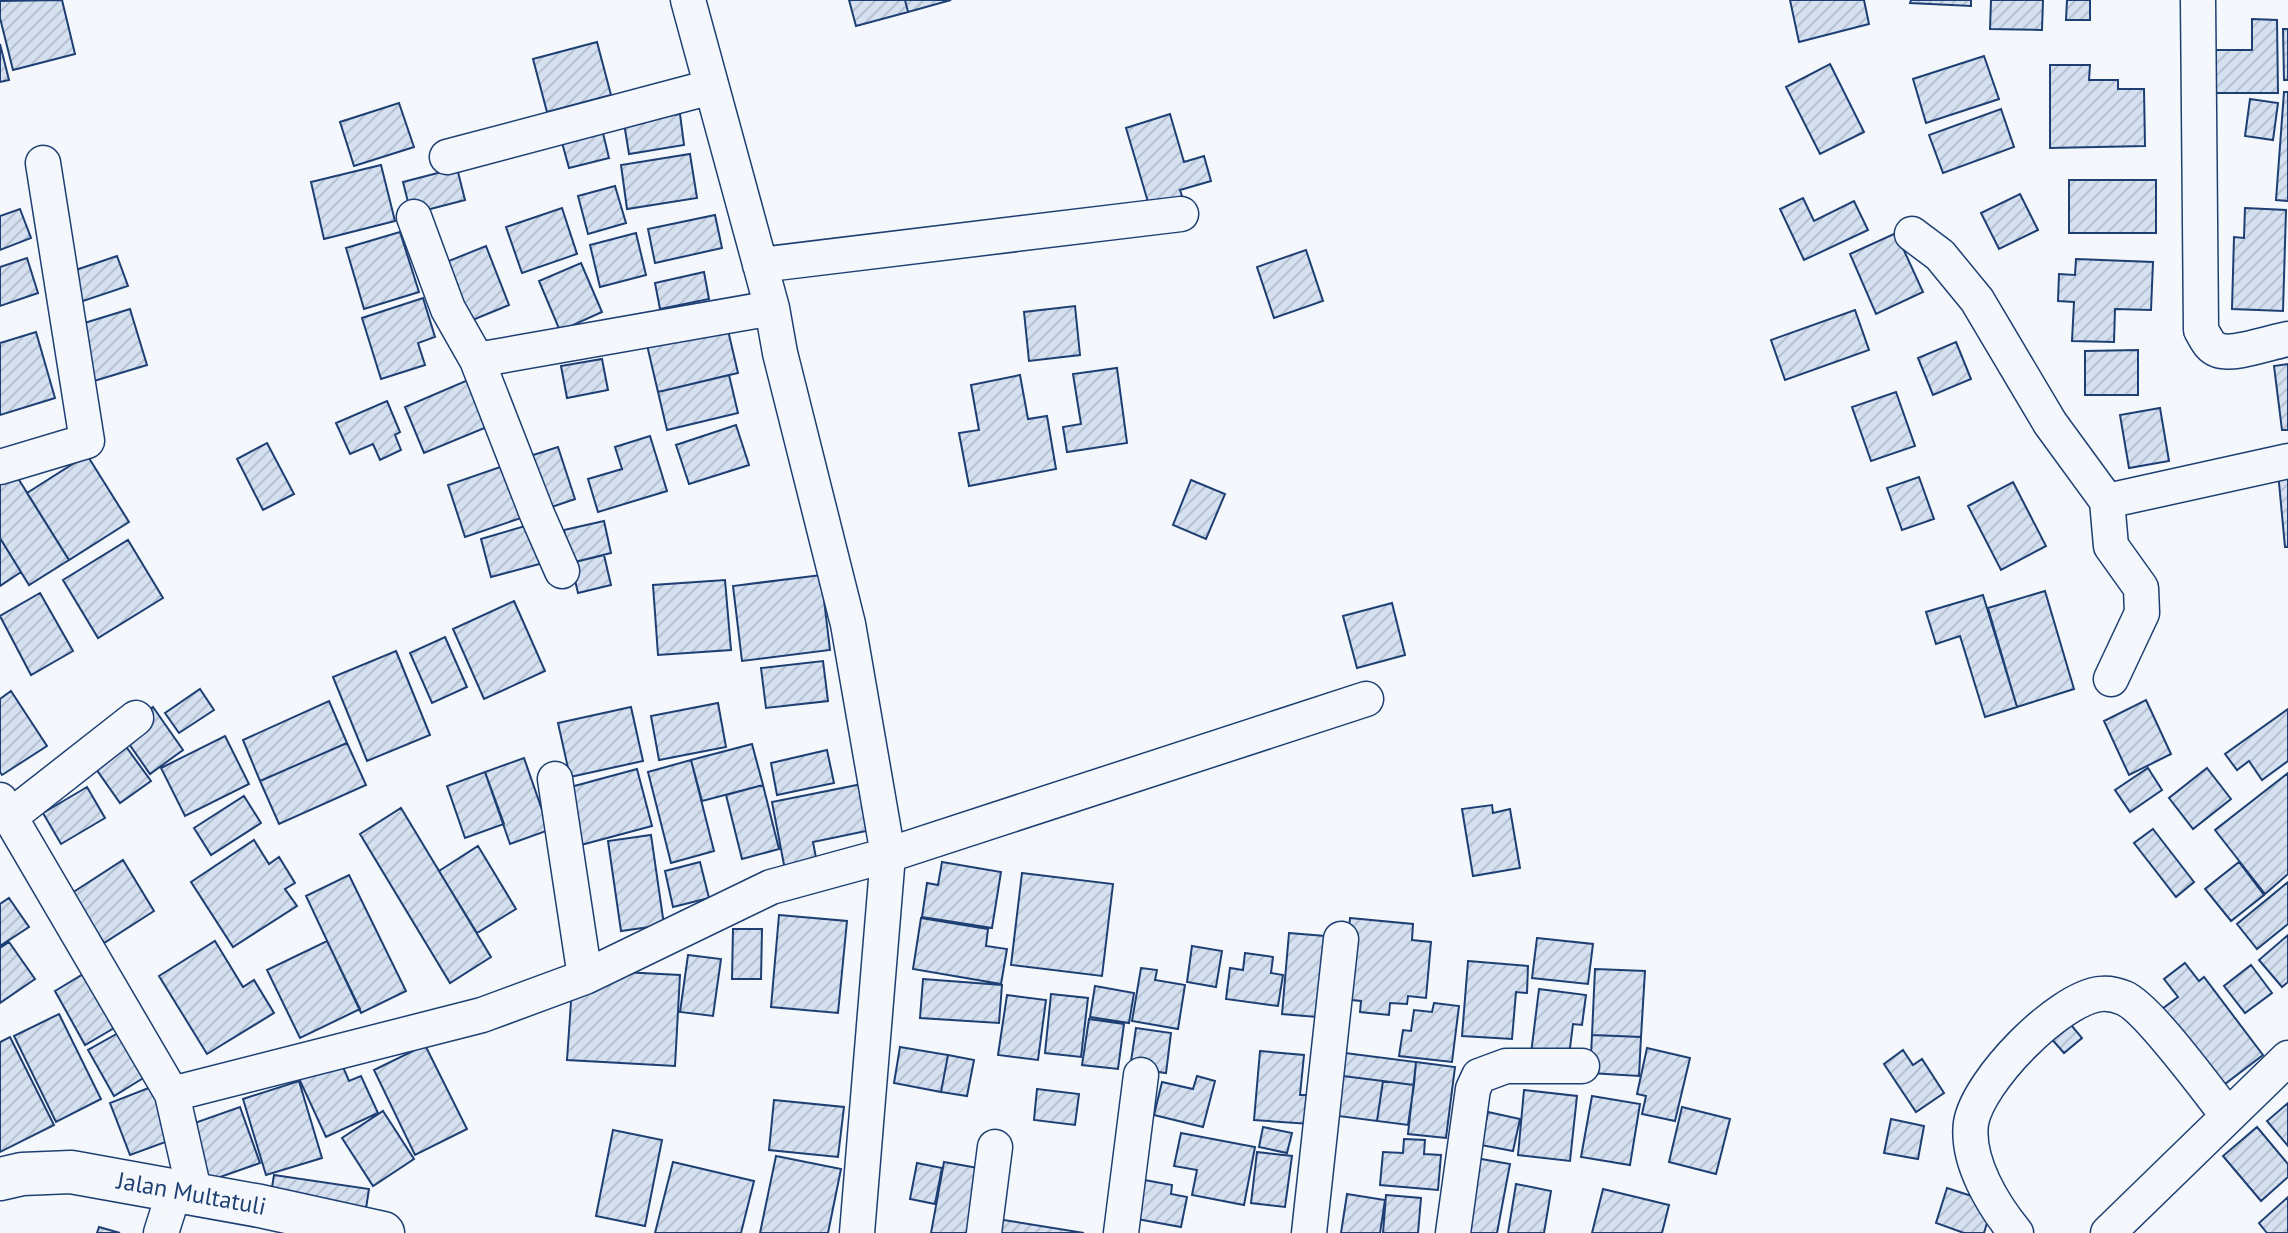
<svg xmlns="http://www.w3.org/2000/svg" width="2288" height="1233" font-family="'PT Sans',sans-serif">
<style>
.building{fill:url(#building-hatch);stroke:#1d3f73;stroke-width:2}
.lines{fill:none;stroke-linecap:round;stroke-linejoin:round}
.minor-casing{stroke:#1d3f73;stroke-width:37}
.major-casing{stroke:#1d3f73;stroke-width:45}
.minor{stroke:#f4f7fb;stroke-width:34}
.major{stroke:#f4f7fb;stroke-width:42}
.labels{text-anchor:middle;stroke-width:6;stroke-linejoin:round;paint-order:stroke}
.street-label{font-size:24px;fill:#1d3f73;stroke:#f4f7fb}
</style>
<defs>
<pattern id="building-hatch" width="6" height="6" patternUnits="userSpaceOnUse" patternTransform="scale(2)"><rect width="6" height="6" fill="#d5e0f0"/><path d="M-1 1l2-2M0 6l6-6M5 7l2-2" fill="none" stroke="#b6c1d1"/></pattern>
</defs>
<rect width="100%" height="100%" fill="#f4f7fb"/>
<!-- building -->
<path class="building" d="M62,0l13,54 -62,16 -13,-52v-17z
M849,0h56l3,12 -52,14z
M905,0h46l-43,12z
M1790,0h74l5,24 -70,18z
M1911,0h60v6l-61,-3z
M1991,0h52l-1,30 -52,-1z
M2067,0h23v20h-24z
M2252,19l25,1 1,73h-65l1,-43h38z
M2283,29h5v51h-4z
M597,42l14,53 -64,17 -14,-53z
M0,44l9,36 -9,2z
M1984,56l15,43 -73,24 -13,-44z
M1830,64l34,68 -44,22 -34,-67z
M2050,65h40l-1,15h29v9h26l1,57 -95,2z
M2284,92h4v109l-12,-1z
M2250,99l28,4 -5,37 -28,-4z
M399,103l15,44 -60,19 -14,-44z
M2001,109l13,38 -71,26 -14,-38z
M680,114l4,31 -55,9 -5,-31z
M1170,114l14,48 20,-6 7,25 -31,9 4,12 -33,10 -25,-84z
M602,129l7,29 -40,10 -8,-29z
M690,154l7,44 -70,11 -6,-44z
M381,165l14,56 -71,18 -13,-57z
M457,168l8,32 -54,14 -8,-32z
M2069,180h87v53h-87z
M615,186l11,37 -38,11 -10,-38z
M2020,194l18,36 -39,19 -18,-36z
M1803,198l11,23 40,-20 14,29 -64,30 -24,-51z
M562,208l15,46 -55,19 -16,-46z
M2245,208l41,2 -3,101 -51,-2 2,-72 10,1z
M20,209l11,29 -31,12v-34z
M715,215l7,33 -67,15 -7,-34z
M400,232l19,60 -55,17 -18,-61z
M636,233l10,42 -46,12 -10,-42z
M1896,233l27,59 -47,22 -26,-60z
M486,246l23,59 -46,19 -24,-59z
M1306,250l17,51 -49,17 -17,-51z
M117,256l11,30 -51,17 -10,-30z
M27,258l11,35 -38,13v-39z
M2076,259l77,3 -2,48 -36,-1 -1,33 -42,-1 2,-39 -16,-1 1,-27 16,1z
M581,263l21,49 -42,19 -21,-50z
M704,272l5,27 -49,10 -5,-26z
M423,298l12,39 -17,6 7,22 -44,14 -19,-61z
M1075,306l5,49 -51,6 -5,-49z
M130,309l17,56 -53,16 -16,-56z
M1855,310l14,40 -84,30 -14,-40z
M727,326l11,47 -80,19 -11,-47z
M36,332l19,66 -55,17v-72z
M1956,342l15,37 -38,16 -15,-37z
M2138,350v45h-53v-44z
M602,359l6,31 -41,8 -6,-32z
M2288,364v66h-6l-8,-64z
M1117,368l10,75 -60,9 -4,-25 18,-3 -8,-50z
M729,375l9,38 -71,17 -9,-38z
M1020,375l8,44 19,-3 9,53 -87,17 -10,-53 20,-3 -8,-45z
M468,380l19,47 -63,26 -19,-46z
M1896,392l19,54 -44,15 -19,-54z
M387,401l13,31 -5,3 6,15 -21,10 -7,-16 -23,10 -14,-31z
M2160,408l9,53 -40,7 -9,-53z
M736,425l13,40 -60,19 -13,-39z
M650,436l17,55 -69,21 -10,-33 34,-10 -7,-22z
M267,443l27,51 -31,16 -26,-51z
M558,447l17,52 -35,12 -16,-53z
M87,455l42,67 -60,38 -42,-67z
M506,465l18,52 -59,20 -17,-52z
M11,467l58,93 -40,25 -29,-47v-63z
M2288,471v76h-3l-7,-75z
M1919,477l15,42 -32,11 -15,-42z
M1191,480l34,14 -19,45 -33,-14z
M2013,482l33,64 -45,24 -33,-64z
M604,521l7,32 -40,10 -7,-33z
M532,524l11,39 -52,14 -10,-38z
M0,538l21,34 -21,14z
M128,540l35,58 -65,40 -35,-58z
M604,555l7,30 -33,8 -7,-30z
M821,575l9,75 -88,11 -9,-75z
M725,580l6,70 -73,5 -5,-70z
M2045,591l29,98 -57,18 -29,-99z
M40,593l33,58 -42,24 -31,-59z
M1983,595l34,112 -32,10 -25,-81 -24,8 -10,-32z
M514,601l31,70 -61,28 -31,-70z
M1392,603l13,52 -48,13 -14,-52z
M445,637l22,50 -35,16 -22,-50z
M396,651l34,84 -63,26 -34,-84z
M823,661l5,40 -62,7 -5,-40z
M200,689l14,21 -35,23 -14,-20z
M11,691l36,55 -45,29 -2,-3v-73z
M2146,700l25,54 -42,21 -25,-54z
M329,701l18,42 -87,38 -17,-41z
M718,703l8,44 -67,13 -8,-44z
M153,707l30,43 -33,24 -30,-43z
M631,707l12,54 -73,16 -12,-54z
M2288,709v52l-26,19 -13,-19 -12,9 -12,-16z
M225,736l24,48 -64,32 -24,-48z
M119,737l32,44 -31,22 -31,-44z
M347,743l19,42 -87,39 -19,-43z
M752,744l11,41 -61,16 -11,-41z
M827,750l7,33 -57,12 -6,-32z
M524,758l25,72 -39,14 -25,-72z
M691,760l23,91 -43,12 -23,-91z
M2148,768l14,22 -32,22 -15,-22z
M2207,768l24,31 -38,30 -24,-31z
M637,769l15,57 -71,19 -14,-57z
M485,772l19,52 -39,14 -18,-52z
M2288,773v101l-23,20 -50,-64z
M862,784l9,46 -58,12 4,21 -32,7 -13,-68z
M763,785l16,64 -37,10 -16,-64z
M87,787l18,31 -44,26 -18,-31z
M244,796l17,27 -50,32 -17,-27z
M1492,805l1,8 17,-4 10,59 -47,8 -11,-67z
M401,808l90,149 -41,26 -90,-149z
M2153,829l41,53 -18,15 -42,-54z
M651,835l13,90 -43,6 -13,-90z
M254,840l15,24 10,-7 16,26 -10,6 12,17 -64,41 -42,-65z
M478,846l38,63 -39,24 -38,-62z
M123,860l31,51 -50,32 -32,-50z
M700,862l9,36 -36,9 -8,-36z
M942,862l59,10 -9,56 -70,-11 5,-34 11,2z
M2239,862l25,33 -33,26 -26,-32z
M1022,873l91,11 -11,92 -91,-11z
M349,875l57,116 -45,22 -55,-117z
M2288,882v42l-31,25 -20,-25z
M9,898l20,29 -29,19v-42z
M779,915l68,6 -9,92 -67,-6z
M921,918l67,11 -2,17 21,3 -6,35 -88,-15z
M1350,918l63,6 -1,16 19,2 -5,56 -18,-2 -1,8 -17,-1 -1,12 -29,-3 1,-11 -19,-2z
M733,929h29l-1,50h-29z
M1289,933l36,3 -8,81 -35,-3z
M2288,935v47l-6,5 -23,-27z
M1537,938l56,6 -5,40 -56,-6z
M215,941l28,46 11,-7 20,33 -67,41 -48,-78z
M327,941l33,68 -60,29 -33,-68z
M9,942l26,37 -35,24v-55z
M1192,946l30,5 -6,36 -29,-5z
M1245,953l28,4 -2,16 12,2 -5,31 -52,-7 4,-31 13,2z
M688,955l33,4 -8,57 -33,-4z
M1468,961l60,5 -1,27 -11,-1 -4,47 -50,-3z
M2185,963l14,18 5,-4 59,78 -42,32 -59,-78 16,-12 -14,-18z
M2251,965l21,28 -27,20 -21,-27z
M1141,968l16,2 -2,10 30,5 -7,44 -46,-8z
M1595,969l50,2 -4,66 -49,-2z
M602,971l78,4 -5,91 -108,-6 5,-73 29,1z
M85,973l31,54 -31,18 -30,-54z
M923,979l79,6 -3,38 -79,-5z
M1095,986l39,7 -5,30 -39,-6z
M1539,989l47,6 -4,30 -9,-1 -4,32 -39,6z
M1051,994l37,4 -7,59 -36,-4z
M1007,995l39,5 -8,60 -40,-5z
M1434,1003l25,3 -7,56 -53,-6 4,-26 8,1 3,-21 18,2z
M59,1014l42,85 -45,23 -42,-86z
M1089,1019l35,5 -6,45 -36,-4z
M2067,1020l15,18 -18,15 -15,-17z
M1136,1028l35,5 -5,40 -36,-5z
M120,1032l25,45 -31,19 -26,-46z
M1592,1035l49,2 -2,39 -49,-3z
M10,1037l44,88 -54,27v-110z
M425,1045l42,84 -52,26 -41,-85z
M900,1047l48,8 -7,37 -47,-9z
M1647,1048l43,10 -15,63 -33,-7 4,-18 -9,-2z
M1903,1050l10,15 9,-6 22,34 -28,19 -32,-48z
M1260,1051l44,4 -4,40h13l-3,29 -56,-4z
M337,1053l12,28 12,-5 17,37 -52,24 -30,-65z
M1345,1053l71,9 -2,23 -71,-9z
M948,1055l26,5 -7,36 -26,-4z
M1416,1062l39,5 -9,71 -38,-4z
M1197,1076l18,5 -12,46 -49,-12 8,-33 31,7z
M1343,1076l40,5 -6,40 -39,-5z
M299,1081l23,77 -56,17 -23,-76z
M1383,1081l31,4 -6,40 -31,-4z
M151,1087l20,53 -41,15 -20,-52z
M1037,1089l42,5 -4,31 -41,-5z
M1524,1090l53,6 -7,65 -52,-6z
M1592,1096l48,8 -10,61 -49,-8z
M774,1100l70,7 -6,50 -69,-7z
M2288,1103v43l-21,-25z
M240,1107l20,56 -54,19 -20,-56z
M1682,1107l48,12 -14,55 -47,-12z
M383,1111l31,48 -41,27 -31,-48z
M1488,1112l32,7 -7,32 -32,-6z
M1891,1119l33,7 -6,33 -34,-6z
M1263,1127l29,6 -5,20 -28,-6z
M2257,1127l31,37v13l-27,24 -38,-45z
M613,1130l49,10 -17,86 -49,-10z
M1181,1133l74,14 -11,58 -52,-10 5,-25 -23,-4z
M1404,1139l21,1 -1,14 17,1 -3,35 -58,-5 3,-33 20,1z
M1257,1152l35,4 -7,51 -34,-4z
M776,1156l65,13 -13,64h-68z
M1470,1157l40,7 -13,69h-41z
M673,1162l81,19 -13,52h-86z
M944,1162l40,7 -11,64h-42z
M917,1163l25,5 -7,36 -25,-5z
M274,1175l95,14 -4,26 -95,-15z
M1139,1179l33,6 -1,9 16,3 -6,30 -55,-10z
M1516,1184l35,7 -7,42h-36z
M1947,1188l46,15 -9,30h-20l-28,-10z
M1603,1189l66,16 -7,28h-70z
M1347,1194l38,6 -5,33h-39z
M1386,1195l35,3 -3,35h-35z
M2288,1197v36h-21l-8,-10z
M991,1218l93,15h-95z
M99,1227l21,6h-23z"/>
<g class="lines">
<!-- minor casing -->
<g class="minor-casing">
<path id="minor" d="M688,0l84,308 8,45 68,271 40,231 -31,378
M2198,0l3,330c5,8 8,17 17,20 15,6 53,-8 70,-11
M447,157l264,-70
M414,217l34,92 29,51 60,154 25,57
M1912,234l28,21 37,45 73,123 57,78 181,-40
M760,265l421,-51
M477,360l295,-52
M0,467l87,-26 -44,-278
M2107,501l4,45 30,42 1,25 -31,66
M555,779l30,198
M0,800l172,294 23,101
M11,816l125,-98
M172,1094l310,-79 103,-38 186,-90 117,-32 478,-156
M161,1233l13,-41
M984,1233l11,-86
M1121,1233l20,-158
M1309,1233l32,-294
M1453,1233l20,-144 6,-13 27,-10h76
M2016,1233c-23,-28 -50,-72 -45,-110 7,-42 87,-124 129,-129 8,-1 17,1 24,4 24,10 84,93 104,118
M2108,1233l180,-175"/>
</g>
<!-- major casing -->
<g class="major-casing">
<g id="major">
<path id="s1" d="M0,1179l22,-5 49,-2 189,34 123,27"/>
</g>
</g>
<!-- minor -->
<use href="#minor" class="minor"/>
<!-- major -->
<use href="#major" class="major"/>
</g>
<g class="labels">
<!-- street labels -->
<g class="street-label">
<text dy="8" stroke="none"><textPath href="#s1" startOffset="194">Jalan Multatuli</textPath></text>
</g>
</g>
</svg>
